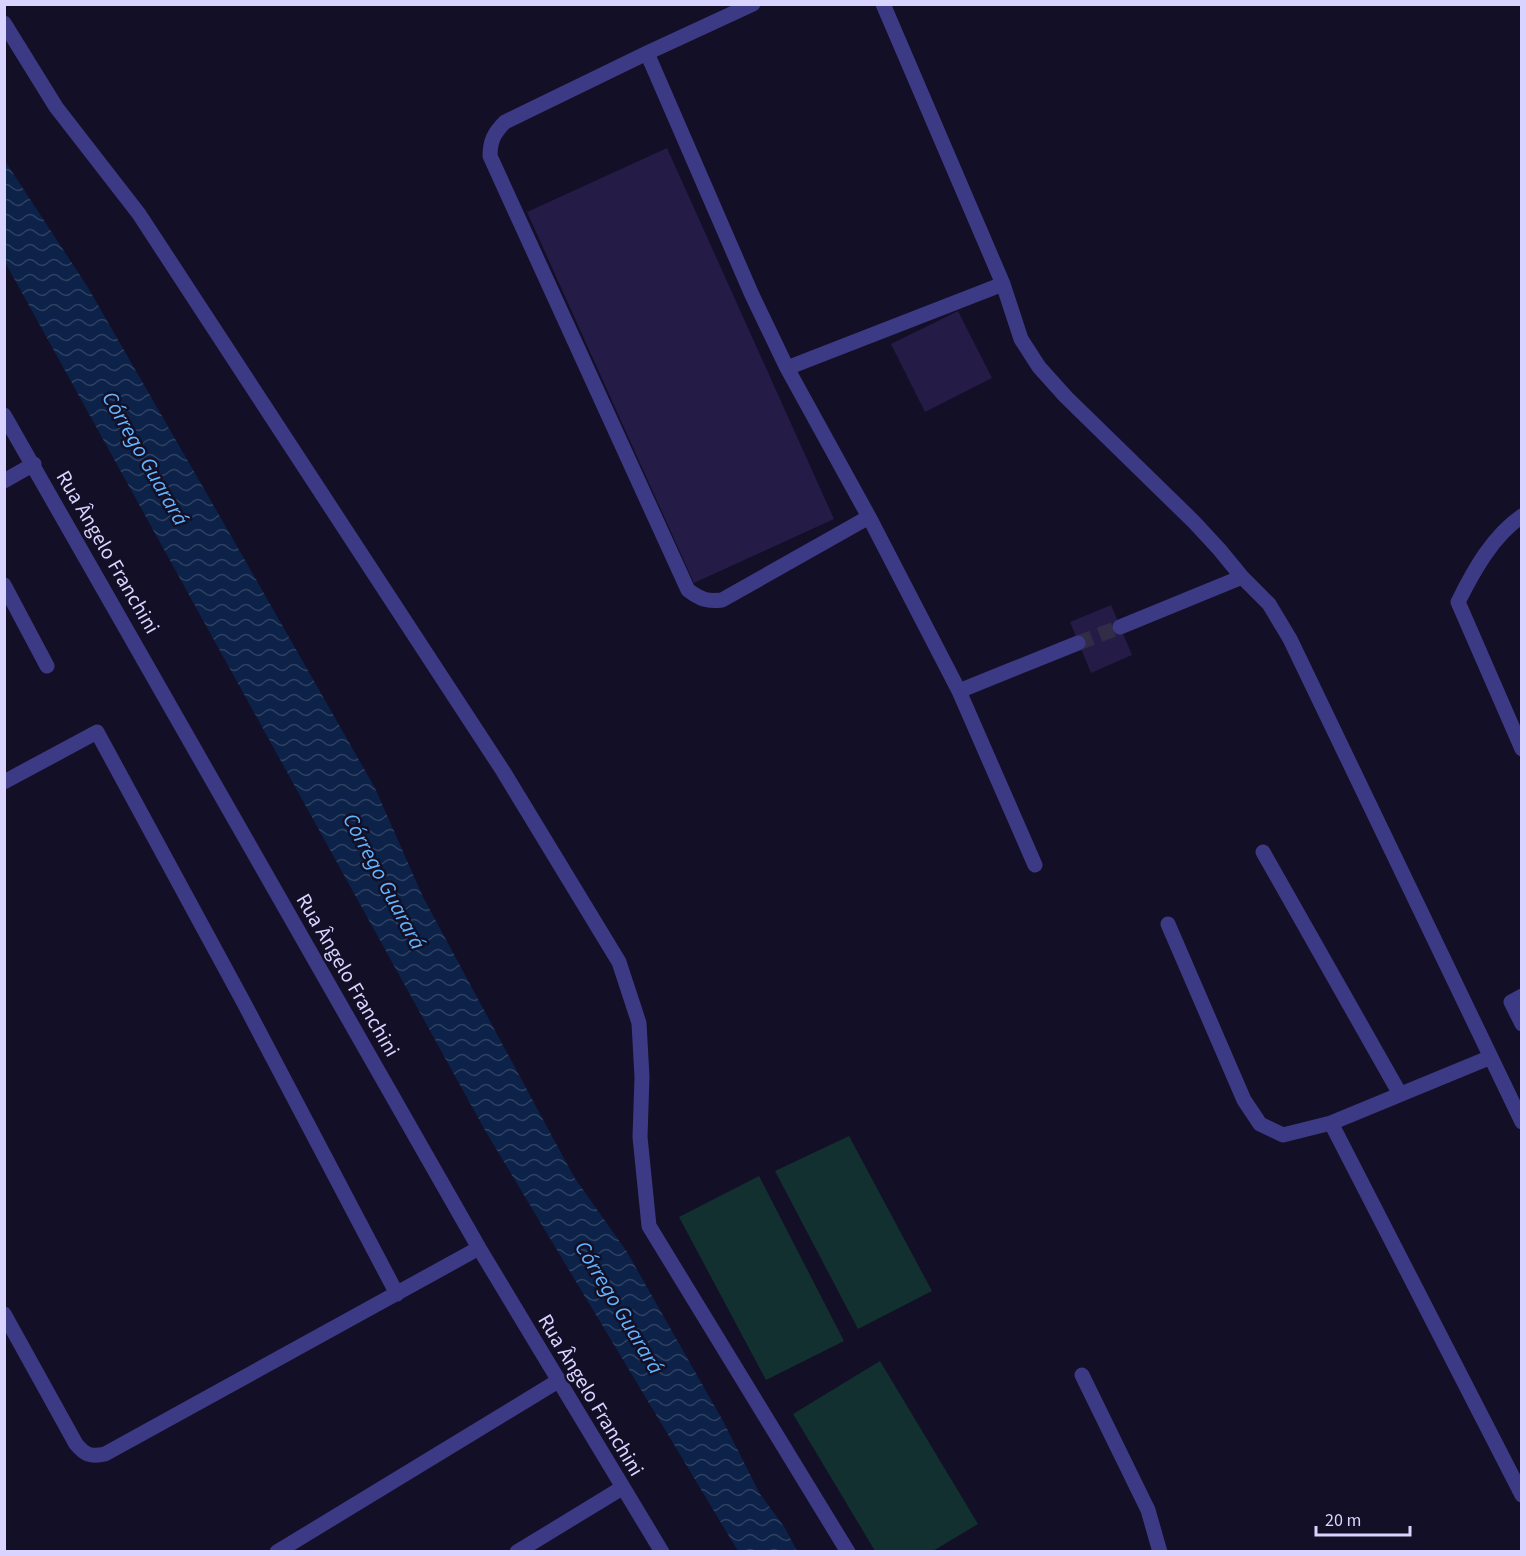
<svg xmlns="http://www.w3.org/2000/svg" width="1526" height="1556" font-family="'Source Sans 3',sans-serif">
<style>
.pitch{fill:#12302f}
.water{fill:url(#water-waves)}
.building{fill:#241b47}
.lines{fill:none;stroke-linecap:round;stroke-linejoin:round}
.minor-tunnel{stroke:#312d47;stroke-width:15;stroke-dasharray:15 8;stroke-linecap:butt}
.minor{stroke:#3d3a85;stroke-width:15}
.labels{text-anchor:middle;stroke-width:5;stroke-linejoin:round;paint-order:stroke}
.street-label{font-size:21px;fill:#d9d4ff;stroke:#130f26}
.water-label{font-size:22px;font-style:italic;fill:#62b6ff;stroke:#130f26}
</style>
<defs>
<pattern id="water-waves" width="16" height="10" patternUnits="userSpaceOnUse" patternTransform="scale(1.5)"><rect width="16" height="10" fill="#0c2248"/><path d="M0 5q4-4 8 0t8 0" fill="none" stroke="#2f4163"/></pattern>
</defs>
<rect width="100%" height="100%" fill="#130f26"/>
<!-- pitch -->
<path class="pitch" d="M849,1136l83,155 -74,38 -83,-158z
M759,1176l85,165 -78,39 -87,-163z
M880,1361l98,163 -45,27h-58l-82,-137z"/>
<!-- water -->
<path class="water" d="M5,161l82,125 143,248 145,254 48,109 151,280 53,75 96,169 37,73 25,34 12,23h-59l-252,-419 -481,-870z"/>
<!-- building -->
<path class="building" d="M667,148l167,371 -140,64 -167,-371z
M958,311l34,67 -67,34 -34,-68z
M1111,605l21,50 -41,18 -21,-51z"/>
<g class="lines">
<!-- minor-tunnel -->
<path class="minor-tunnel" d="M1078,643l42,-16"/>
<!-- minor -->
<path class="minor" d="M753,4l-106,49 -142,69c-11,11 -15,19 -15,34l198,434c12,9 19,12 34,10l147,-83
M883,4l120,280 18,55 18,28 27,30 128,125 25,27 23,28
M4,23l52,84 83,107 364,557 116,191 20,61 3,54 -2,60 9,89 199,326
M647,53l105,242 35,73 82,149 90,174 76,174
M787,368l216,-84
M4,415l475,833 183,304
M4,481l30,-17
M1522,516c-30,21 -48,54 -64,86l64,147
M4,585l43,81
M1120,627l122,-50 27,27 21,35 232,483
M959,691l119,-48
M4,782l93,-50 147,271 153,291
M1263,852l137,242
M1168,924l76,176 16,24 23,11 48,-12 160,-66
M1522,996l-11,6 11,22
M1331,1123l191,372
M4,1314l72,130c9,11 15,13 29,10l374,-206
M1082,1375l66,135 12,42
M277,1552l281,-171
M517,1552l105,-64"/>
</g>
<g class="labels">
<!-- street labels -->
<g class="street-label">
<text transform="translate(108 552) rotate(60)" y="7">Rua Ângelo Franchini</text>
<text transform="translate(348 975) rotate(60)" y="7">Rua Ângelo Franchini</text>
<text transform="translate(591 1395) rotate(59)" y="7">Rua Ângelo Franchini</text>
</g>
<!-- water labels -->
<g class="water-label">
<text transform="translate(146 458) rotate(60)" y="8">Córrego Guarará</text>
<text transform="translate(385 881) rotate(62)" y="8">Córrego Guarará</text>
<text transform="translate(620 1307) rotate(59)" y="8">Córrego Guarará</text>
</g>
</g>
<!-- border -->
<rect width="1526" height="1556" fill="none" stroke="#d9d4ff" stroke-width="12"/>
<!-- scale -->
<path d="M1316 1526v9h94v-9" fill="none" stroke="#d9d4ff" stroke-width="3"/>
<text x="1325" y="1526" font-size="18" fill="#d9d4ff" stroke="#130f26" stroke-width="4.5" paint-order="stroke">20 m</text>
</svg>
